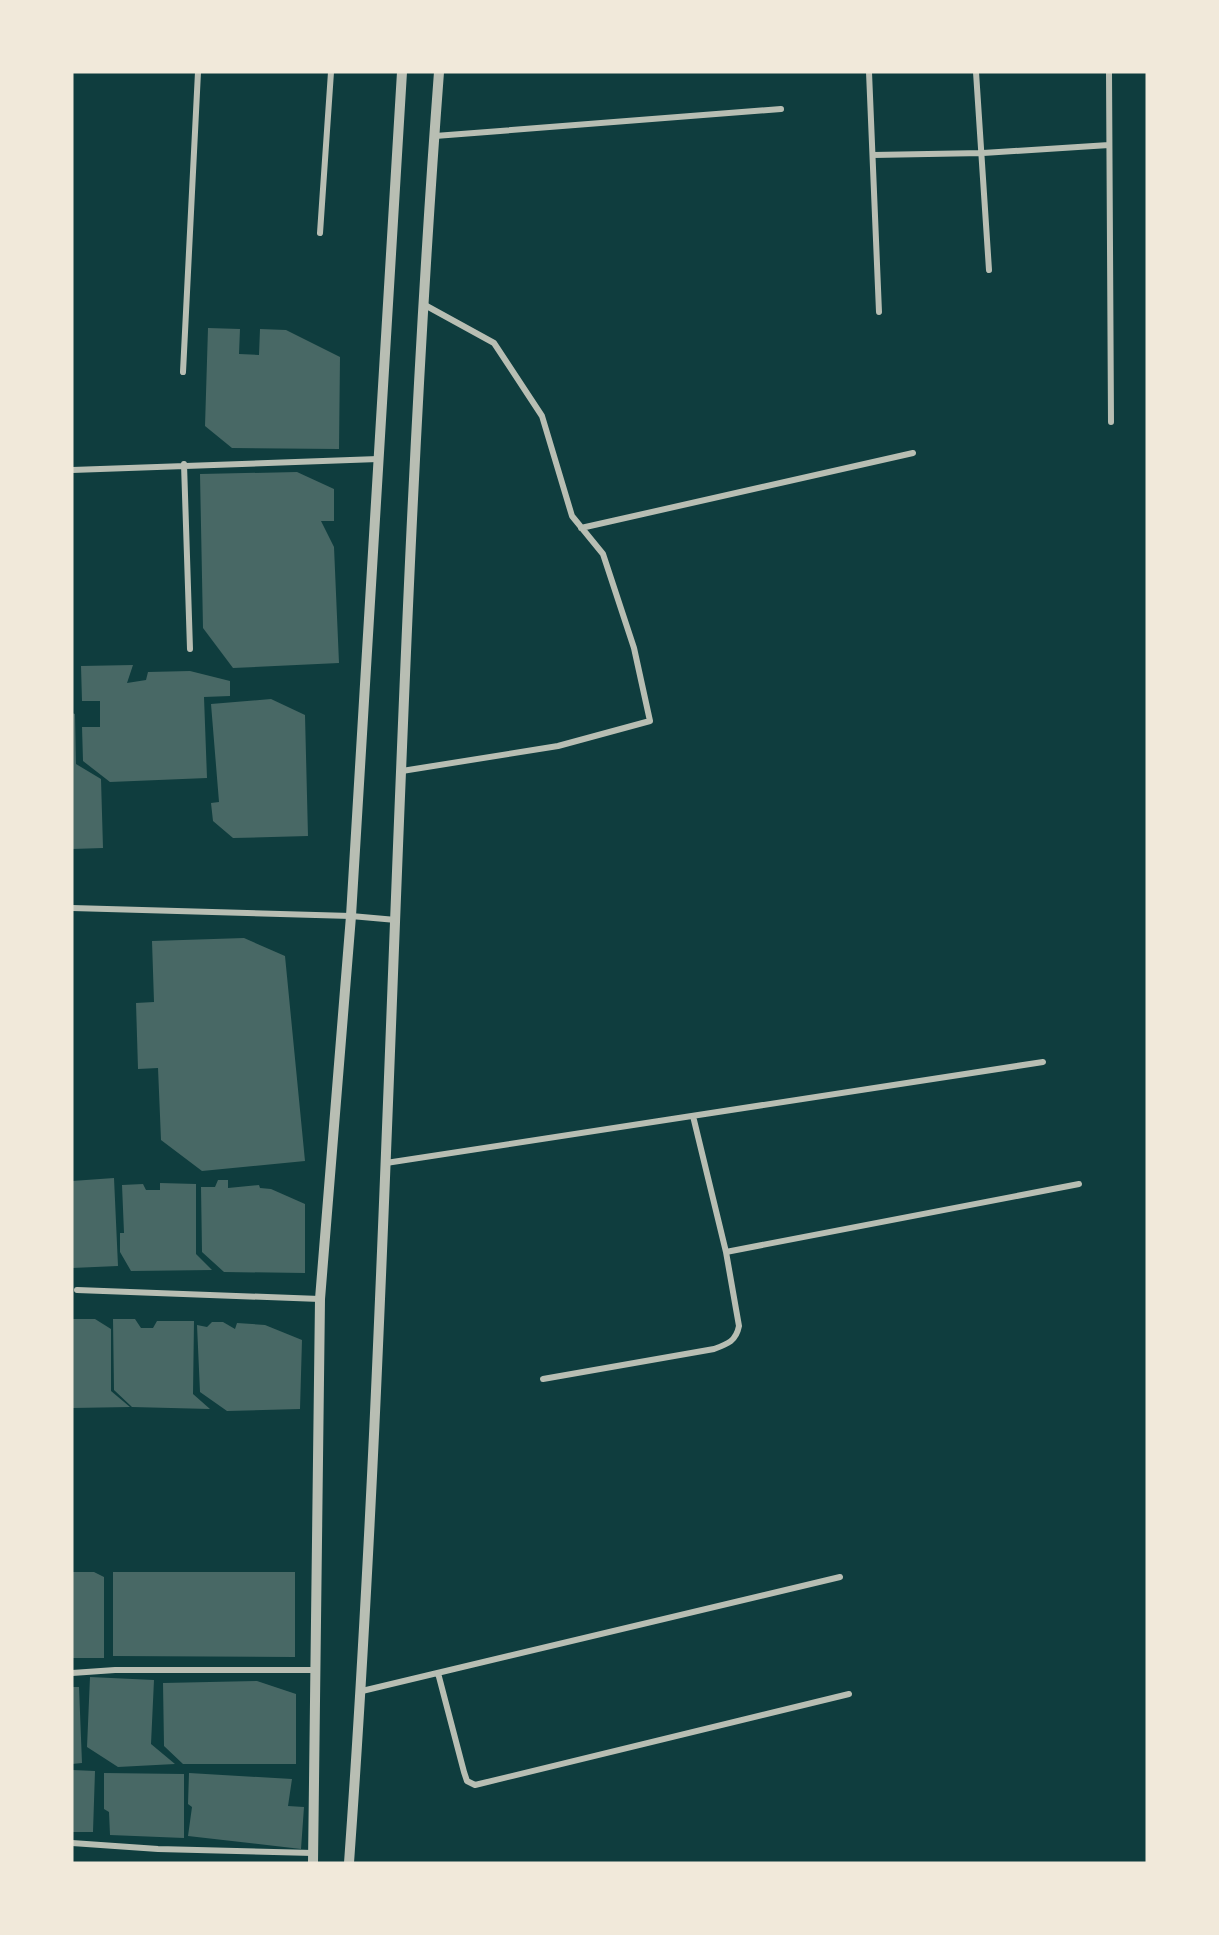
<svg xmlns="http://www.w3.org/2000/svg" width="1219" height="1935" font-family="Jost,sans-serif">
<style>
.building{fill:#486865}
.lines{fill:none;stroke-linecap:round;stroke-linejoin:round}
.minor{stroke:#b8beb3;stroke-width:6}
.tertiary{stroke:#b8beb3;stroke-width:10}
</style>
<rect width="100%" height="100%" fill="#0f3d3e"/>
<!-- building -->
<path class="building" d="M208,328l32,1 -1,25 20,1 1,-26 26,1 54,27 -1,92 -107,-1 -27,-22z
M297,472l37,17v32h-13l13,26 5,116 -106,5 -30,-40 -3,-154z
M133,665l-6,18 19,-3 2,-8 42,-1 40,10v15l-26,1 3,81 -97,4 -27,-21 -1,-34h18v-26h-18l-1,-35z
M271,699l34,16 3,121 -75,2 -20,-17 -2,-18 8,-1 -8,-98z
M72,713l3,1 1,50 25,15 2,69 -31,1z
M244,938l41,18 20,205 -103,10 -41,-31 -3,-72 -20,1 -2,-66 18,-1 -2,-61z
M114,1178l4,88 -46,2v-87z
M218,1180h10v8l31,-3 1,3 11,1 34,15v69l-81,-1 -22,-20 -1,-65h14z
M160,1183l36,1v70l16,16 -81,1 -11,-19v-19h4l-2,-48 21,-1 3,6h14z
M73,1319h22l16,10v62l19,16 -58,1z
M113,1319h22l6,9h12l4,-7h37l-1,73 17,15 -78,-2 -18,-17z
M212,1322h11l12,7 2,-6 28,2 37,15 -2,69 -73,2 -27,-19 -3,-67 10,2z
M72,1572h22l10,5v81h-32z
M113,1572h182v85l-182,-1z
M90,1677l64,3 -3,64 24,20 -57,3 -31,-20z
M257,1681l39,13v70h-113l-19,-18 -1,-63z
M72,1687h7l3,76 -10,1z
M72,1770l23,1 -2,61h-21z
M104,1773l80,1v64l-74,-3 -1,-23 -5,-3z
M189,1773l103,6 -4,27 16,1 -3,42 -113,-13 4,-29 -4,-3z"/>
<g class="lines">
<!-- minor -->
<path class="minor" d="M869,72l10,240
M976,72l13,198
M1109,72l2,350
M435,136l346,-27
M873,155l110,-2 126,-8
M320,233l11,-161
M183,372l15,-300
M184,464l6,185
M72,470l306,-11
M581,528l332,-75
M402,771l156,-25 92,-25 -16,-73 -31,-94 -31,-38 -30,-100 -48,-73 -71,-39
M72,908l279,8 45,4
M386,1163l657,-101
M726,1252l353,-68
M77,1290l243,9
M543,1379l171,-30c14,-5 22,-8 25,-23l-13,-74 -33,-136
M72,1673l43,-3h200
M438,1673l26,99 3,9 8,4 374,-91
M362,1691l478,-114
M72,1843l86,6 155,4"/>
<!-- tertiary -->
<path class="tertiary" d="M313,1863l7,-564 31,-383 51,-844
M349,1863c43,-596 45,-1195 90,-1791"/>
</g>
<!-- border -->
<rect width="1219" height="1935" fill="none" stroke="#f1e9da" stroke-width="147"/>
</svg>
